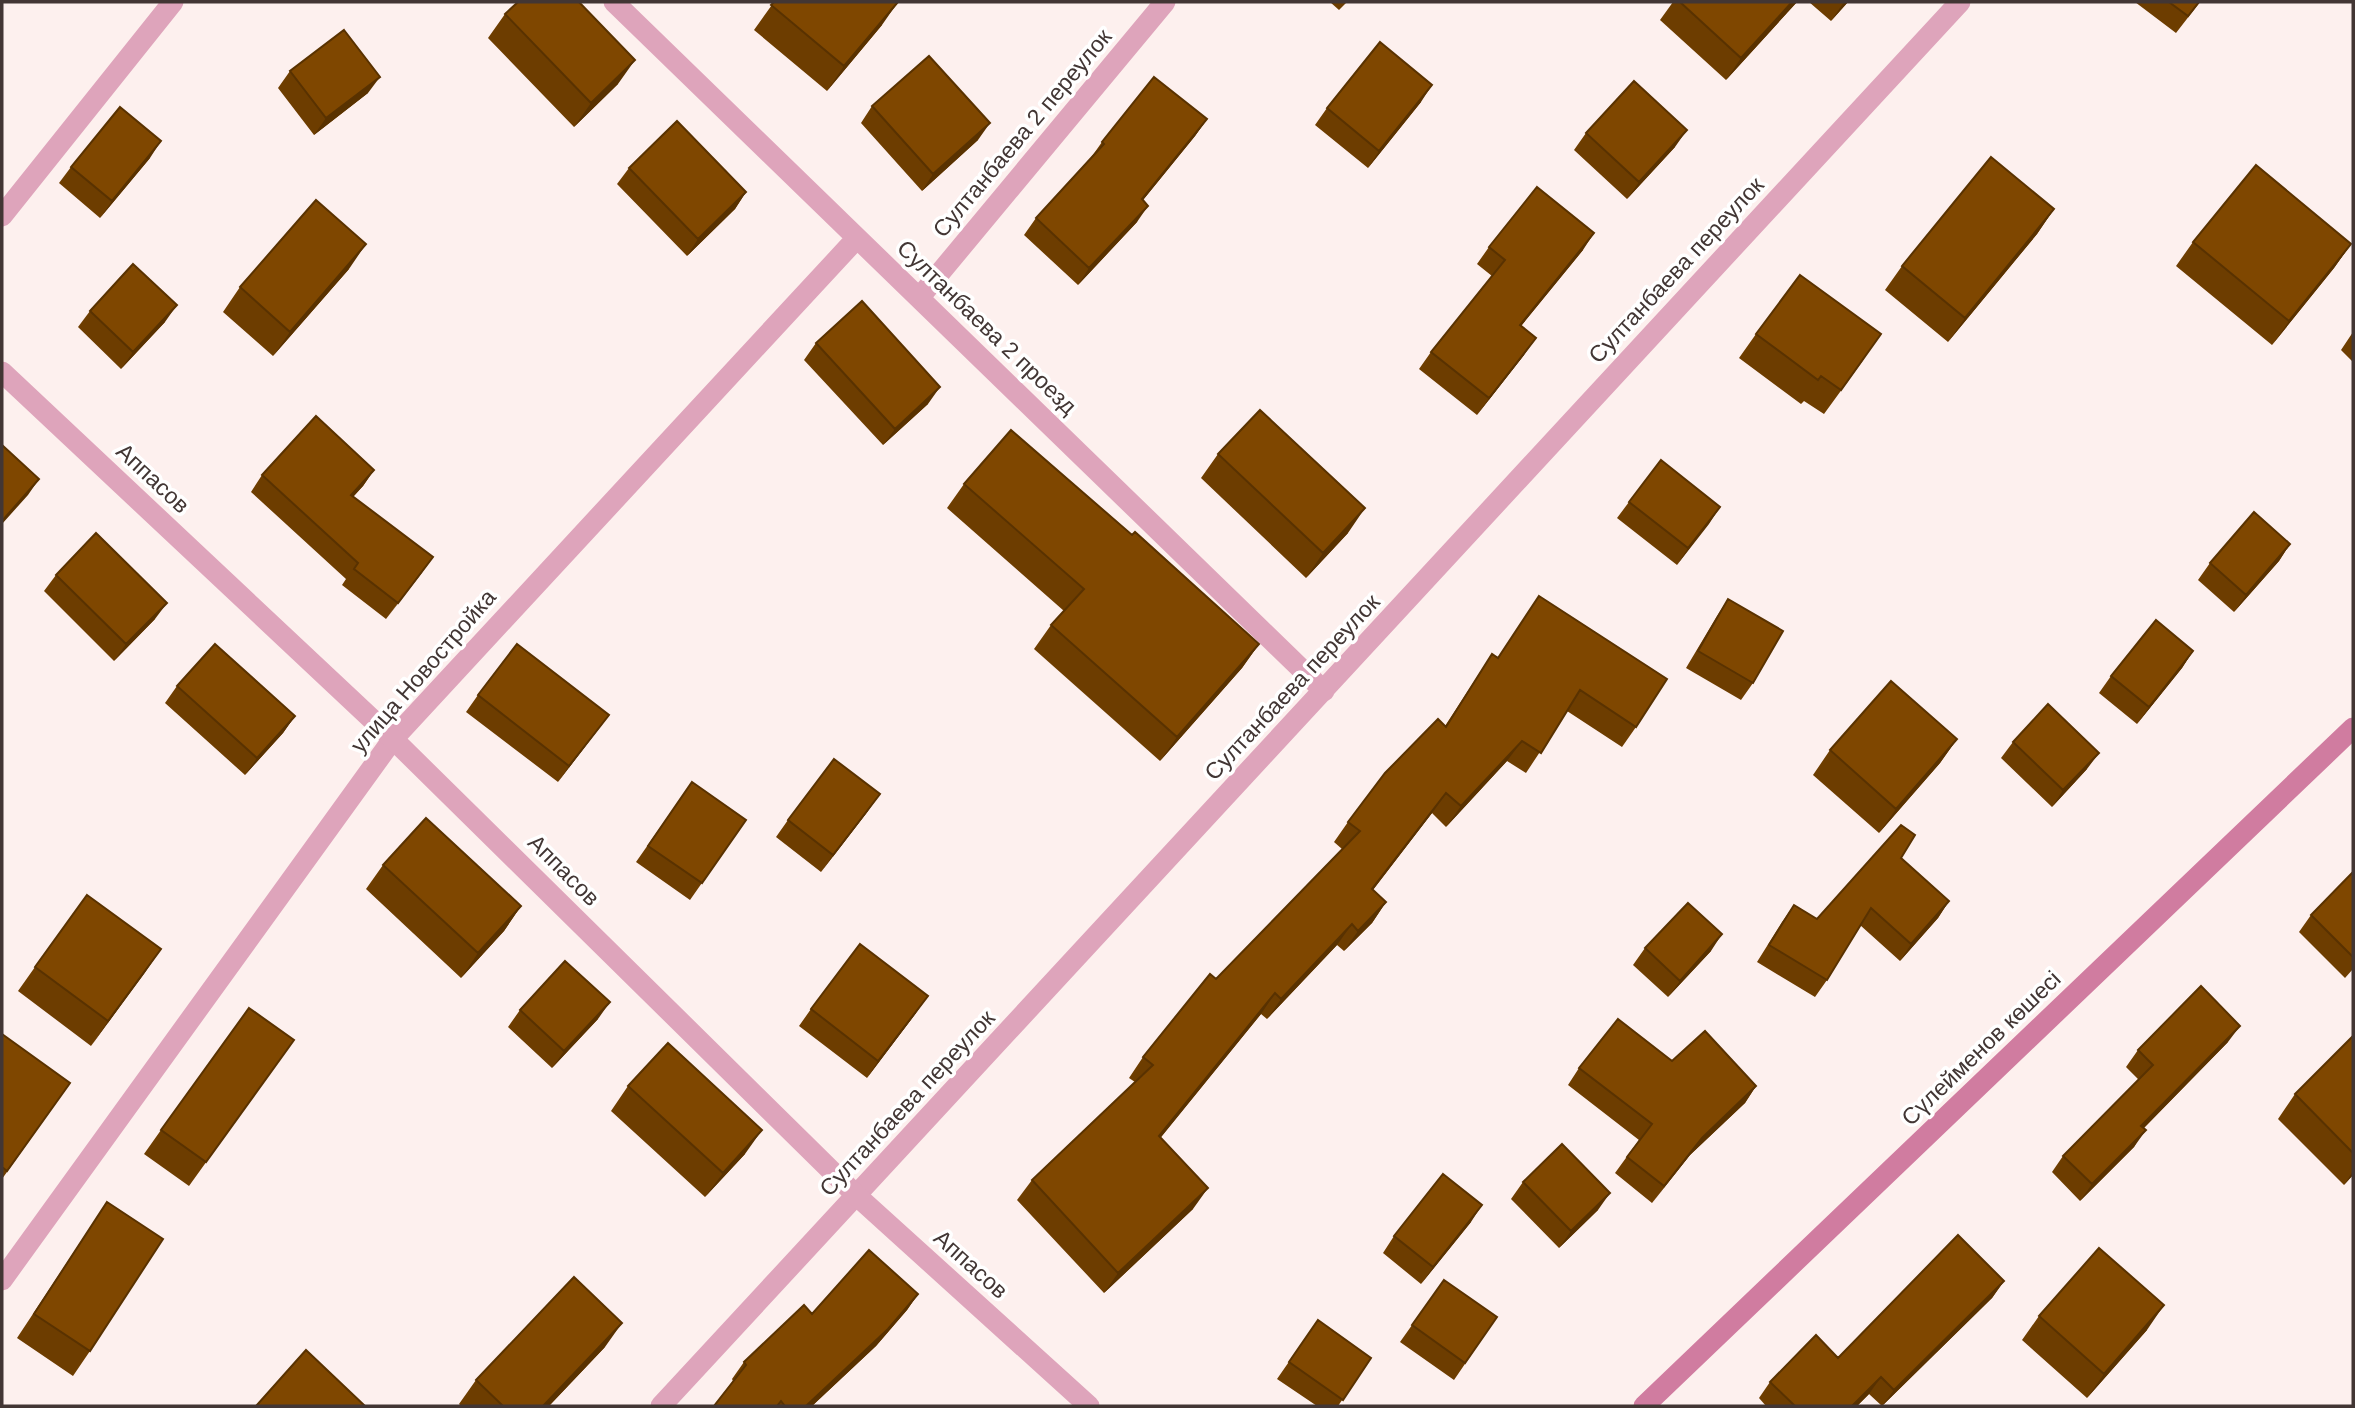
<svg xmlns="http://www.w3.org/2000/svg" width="2355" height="1408" font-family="Helvetica,sans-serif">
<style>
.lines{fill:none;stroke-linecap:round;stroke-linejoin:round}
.minor{stroke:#dea4bb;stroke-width:21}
.tertiary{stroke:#dea4bb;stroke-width:21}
.secondary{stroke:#d07ca0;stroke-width:21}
.wall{fill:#6d3d00}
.shaded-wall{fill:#593200}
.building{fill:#7f4700;stroke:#593200;stroke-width:2}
.labels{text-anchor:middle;stroke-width:7;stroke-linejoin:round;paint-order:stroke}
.street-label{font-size:23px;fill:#423634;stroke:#fff}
</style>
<rect width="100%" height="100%" fill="#fdf0ee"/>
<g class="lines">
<!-- minor -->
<path class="minor" d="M614,2l710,689
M2,216l171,-214
M919,298l246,-296
M2,1280l391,-541 464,-501
M661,1406l1299,-1404"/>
<!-- tertiary -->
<path class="tertiary" d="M2,372l391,367 464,457 232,210"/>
<!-- secondary -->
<path class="secondary" d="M1644,1406l709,-678"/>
</g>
<!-- wall -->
<path class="wall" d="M774,2l108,23 -55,66 -73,-61z
M1330,2h17l-8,8z
M1673,2h124l-71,78 -66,-60z
M1809,2h39l-17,19z
M2135,2h65l-24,31z
M505,14l113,70 -44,43 -86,-89z
M290,71l78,22 -54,42 -36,-47z
M1421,102l-53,66 -53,-43 12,-17z
M872,106l106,34 -56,51 -61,-68z
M1207,119l-12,17 -52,64 -6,22 -59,63 -54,-50 12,-17 55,-59h-1l12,-17z
M1586,133l89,14 -48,52 -53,-49z
M150,158l-50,60 -41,-35 12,-16z
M629,168l117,24 -11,17 -48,47 -70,-72z
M2054,209l-17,25 -89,108 -63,-52 17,-24z
M2193,242l158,2 -17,24 -62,77 -96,-79z
M1489,247l94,3 -62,76 3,29 -47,60 -58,-46 12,-17 61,-76 -15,-12z
M349,269l-76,87 -50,-44 17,-25z
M90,311l75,11 -44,47 -43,-42z
M2353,332v30l-12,-12z
M1756,334l108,25 -40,55 -20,-13 -3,3 -62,-46z
M816,343l112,61 -45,41 -79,-85z
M1218,454l130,79 -42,45 -105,-100z
M374,470l-11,16 -10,11 80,60 -47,62 -44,-34 4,-6 -95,-87 11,-17z
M964,484l168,51 127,109 -17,24 -82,93 -126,-112 17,-24 13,-14 -117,-103z
M1629,502l91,5 -43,58 -60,-47z
M2290,544l-11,17 -45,51 -36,-32 12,-17z
M56,575l99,44 -41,42 -70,-70z
M1539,596l97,131 -14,20 -55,-36 -41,62 -19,-12 -61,66 -14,-14 -59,77 13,12 -14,21 -28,28 -7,-6 -70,74 -6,-5 -101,124 33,71 -89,84 -87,-93 15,-20 103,-98 -6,-4 14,-21 73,-78 126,-130 -8,-7 14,-20 97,-96 47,-72 6,4z
M1728,599l25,84 -12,17 -55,-32 31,-52z
M2193,651l-11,17 -45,56 -38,-31 12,-17z
M177,686l118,30 -12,17 -38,42 -80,-72z
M478,695l131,20 -51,67 -92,-70z
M1957,739l-17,24 -61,70 -66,-58 17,-25z
M2013,742l74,27 -35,38 -51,-49z
M692,782l54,38 -56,80 -54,-38z
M868,811l-47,61 -45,-35 12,-17z
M1901,858l48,43 -11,17 -38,43 -40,-36 -33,55 -12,17 -58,-35 25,-40 12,-17 23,14z
M383,865l138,41 -17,25 -43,47 -95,-89z
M2353,872v97l-8,9 -46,-46 12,-17z
M1645,948l66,3 -43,46 -35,-32z
M161,949l-70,97 -73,-55 17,-24z
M811,1009l105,4 -49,65 -68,-52z
M520,1010l78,9 -46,49 -44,-41z
M2,1034l68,49 -68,96z
M2353,1036v139l-9,10 -66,-66 17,-25z
M294,1040l-105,146 -45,-32 17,-24z
M2228,1042l-84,86 -10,19 -54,54 -28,-29 11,-16 76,-76 -13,-13 12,-17z
M1672,1061l84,25 -11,17 -55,52 -38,48 -37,-30 24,-33 -71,-55 11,-17z
M628,1086l117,68 -40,43 -94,-86z
M1523,1182l75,28 -39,38 -48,-49z
M107,1202l-17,149 -17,25 -56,-38z
M1471,1222l-50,62 -38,-31 11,-17z
M1444,1280l53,37 -43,63 -54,-38z
M2004,1281l-12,17 -110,108 -13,-12 -12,12h-91l-7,-8 11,-16 68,-24z
M918,1294l-11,16 -31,36 -64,60h-98l19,-25 -1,-2 12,-17 68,-48z
M2039,1316l108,14 -60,68 -65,-58z
M1318,1320l53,38 -33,48h-21l-40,-27z
M605,1347l-56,59h-88l-2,-2 17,-24z"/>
<!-- shaded-wall -->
<path class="shaded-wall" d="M898,2l-16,23 -55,66 17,-25z
M1792,2h5l-71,78 15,-22z
M1844,2h4l-17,19z
M635,60l-17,24 -44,43 17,-24z
M380,77l-12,16 -54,42 12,-17z
M1432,85l-11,17 -53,66 11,-17z
M1207,119l-12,17 -65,80 12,-17z
M990,123l-12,17 -56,51 11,-17z
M1687,130l-12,17 -48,52 12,-17z
M161,141l-11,17 -50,60 12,-17z
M746,192l-11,17 -48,47 11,-17z
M1148,206l-11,16 -59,63 11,-17z
M2054,209l-17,25 -89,108 17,-24z
M1594,233l-11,17 -75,92 12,-17z
M366,244l-17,25 -76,87 17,-24z
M2351,244l-17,24 -62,77 17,-24z
M177,305l-12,17 -44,47 12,-17z
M1536,338l-12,17 -47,60 12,-17z
M940,387l-12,17 -45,41 12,-16z
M374,470l-11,16 -24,26 12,-17z
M39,479l-11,16 -26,29v-3z
M1720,507l-11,17 -32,41 11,-17z
M1365,508l-17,25 -42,45 17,-25z
M2290,544l-11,17 -45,51 12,-17z
M433,557l-12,17 -35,45 12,-16z
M167,603l-12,16 -41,42 12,-17z
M1259,644l-17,24 -82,93 17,-24z
M2193,651l-11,17 -45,56 12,-17z
M609,715l-12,16 -39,51 11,-16z
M295,716l-12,17 -38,42 12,-17z
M1957,739l-17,24 -61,70 17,-24z
M1522,741l-15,20 -61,66 15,-21z
M2099,753l-12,16 -35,38 11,-17z
M1446,793l-14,20 -74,96 14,-20z
M880,794l-12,17 -47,61 12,-17z
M1949,901l-11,17 -38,43 11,-17z
M1386,902l-14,21 -28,28 14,-20z
M521,906l-17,25 -43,47 17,-25z
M1352,924l-15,21 -70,74 14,-20z
M1722,934l-11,17 -43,46 12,-16z
M161,949l-17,25 -53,72 17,-25z
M1275,993l-14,21 -116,143 14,-21z
M928,996l-12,17 -49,65 11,-17z
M610,1002l-12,17 -46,49 12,-17z
M2240,1026l-12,16 -98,100 11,-16z
M1756,1086l-11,17 -55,52 -38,48 50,-65z
M762,1130l-17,24 -40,43 18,-24z
M2146,1130l-12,17 -54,54 12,-17z
M2353,1171v4l-9,10z
M1208,1188l-15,21 -89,84 14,-20z
M1610,1193l-12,17 -39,38 12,-17z
M1482,1205l-11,17 -50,62 12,-17z
M2004,1281l-12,17 -110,108 12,-16z
M918,1294l-11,16 -31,36 -64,60h-6z
M2164,1305l-17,25 -60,68 17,-24z
M622,1323l-17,24 -56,59h-6z
M1881,1377l-12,17 -12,12h-5z"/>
<!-- building -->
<path class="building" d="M518,2h61l56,58 -44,43 -86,-89z
M774,2h124l-54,64 -73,-61z
M1680,2h112l-51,56z
M2169,2h30l-11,14z
M344,30l36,47 -54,41 -36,-47z
M1380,42l52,43 -53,66 -52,-43z
M929,56l61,67 -57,51 -61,-68z
M1154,77l53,42 -65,80 6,7 -59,62 -53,-50 68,-74 -2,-2z
M1634,81l53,49 -48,52 -53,-49z
M120,107l41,34 -49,60 -41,-34z
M677,121l69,71 -48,47 -69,-71z
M1991,157l63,52 -89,109 -63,-52z
M2256,165l95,79 -62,77 -96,-79z
M1537,187l57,46 -74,92 16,13 -47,60 -58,-46 74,-92 -16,-13z
M316,200l50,44 -76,88 -50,-45z
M133,264l44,41 -44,47 -43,-41z
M1800,275l81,59 -40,56 -20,-14 -3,4 -62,-46z
M862,301l78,86 -45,42 -79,-86z
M1260,410l105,98 -42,45 -105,-99z
M316,416l58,54 -23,25 82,62 -35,46 -44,-34 4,-6 -96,-88z
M1011,430l121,105 3,-3 124,112 -82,93 -126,-112 33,-36 -120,-105z
M2,445l37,34 -37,42z
M1661,460l59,47 -32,41 -59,-46z
M2254,512l36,32 -44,51 -36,-32z
M96,533l71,70 -41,41 -70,-69z
M1539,596l128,83 -31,48 -56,-37 -39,63 -19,-12 -61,65 -15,-13 -74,96 14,13 -28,29 -6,-7 -71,75 -6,-6 -116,143 49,52 -90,85 -86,-93 121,-115 -10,-8 67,-83 6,5 144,-148 -12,-9 37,-49 53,-54 8,8 46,-73 6,4z
M1728,599l55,32 -30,52 -55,-32z
M2156,620l37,31 -44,56 -38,-31z
M215,644l80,72 -38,42 -80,-72z
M517,644l92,71 -40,51 -91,-71z
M1891,681l66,58 -61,70 -66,-59z
M2048,704l51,49 -36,37 -50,-48z
M834,759l46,35 -47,61 -45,-35z
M692,782l54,38 -44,63 -54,-37z
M426,818l95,88 -43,47 -95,-88z
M1901,825l14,10 -14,23 48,43 -38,43 -40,-36 -44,72 -58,-35 25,-40 23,14z
M2353,872v85l-42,-42z
M87,895l74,54 -53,72 -73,-54z
M1688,903l34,31 -42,47 -35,-33z
M860,944l68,52 -50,65 -67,-52z
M565,961l45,41 -46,49 -44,-41z
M2201,986l39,40 -99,100 5,4 -54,54 -29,-28 90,-91 -15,-15z
M249,1008l45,32 -88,122 -45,-32z
M1618,1019l54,42 33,-30 51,55 -54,52 -38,48 -37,-29 25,-33 -73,-56z
M2,1034l68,49 -63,88 -5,-4z
M2353,1036v117l-58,-59z
M668,1043l94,87 -39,43 -95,-87z
M1562,1144l48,49 -39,38 -48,-49z
M1443,1174l39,31 -49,62 -39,-31z
M107,1202l56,37 -73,112 -56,-37z
M1958,1235l46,46 -110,109 -13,-13 -29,29h-57l-25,-24 46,-47 22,23z
M2099,1248l65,57 -60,69 -65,-58z
M869,1250l49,44 -30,35 -82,77h-21l-4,-5 -4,5h-63l32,-41 -2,-3 60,-57 8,9z
M574,1277l48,46 -79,83h-40l-27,-26z
M1444,1280l53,37 -32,46 -53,-38z
M1318,1320l53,38 -28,42 -54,-38z
M306,1350l59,56h-109z"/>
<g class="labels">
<!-- street labels -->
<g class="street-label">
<text transform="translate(1022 133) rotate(-50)" y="8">Султанбаева 2 переулок</text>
<text transform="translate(1676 270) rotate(-47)" y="8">Султанбаева переулок</text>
<text transform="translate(987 327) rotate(44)" y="8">Султанбаева 2 проезд</text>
<text transform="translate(153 478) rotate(43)" y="8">Аппасов</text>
<text transform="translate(423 671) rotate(-49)" y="8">улица Новостройка</text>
<text transform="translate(1292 687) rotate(-47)" y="8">Султанбаева переулок</text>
<text transform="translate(564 870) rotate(45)" y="8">Аппасов</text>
<text transform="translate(1981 1048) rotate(-44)" y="8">Сүлейменов көшесі</text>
<text transform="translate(907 1103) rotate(-47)" y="8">Султанбаева переулок</text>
<text transform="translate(971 1264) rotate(42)" y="8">Аппасов</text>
</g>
</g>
<!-- border -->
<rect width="2355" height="1408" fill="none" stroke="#423634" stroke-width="7"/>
</svg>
